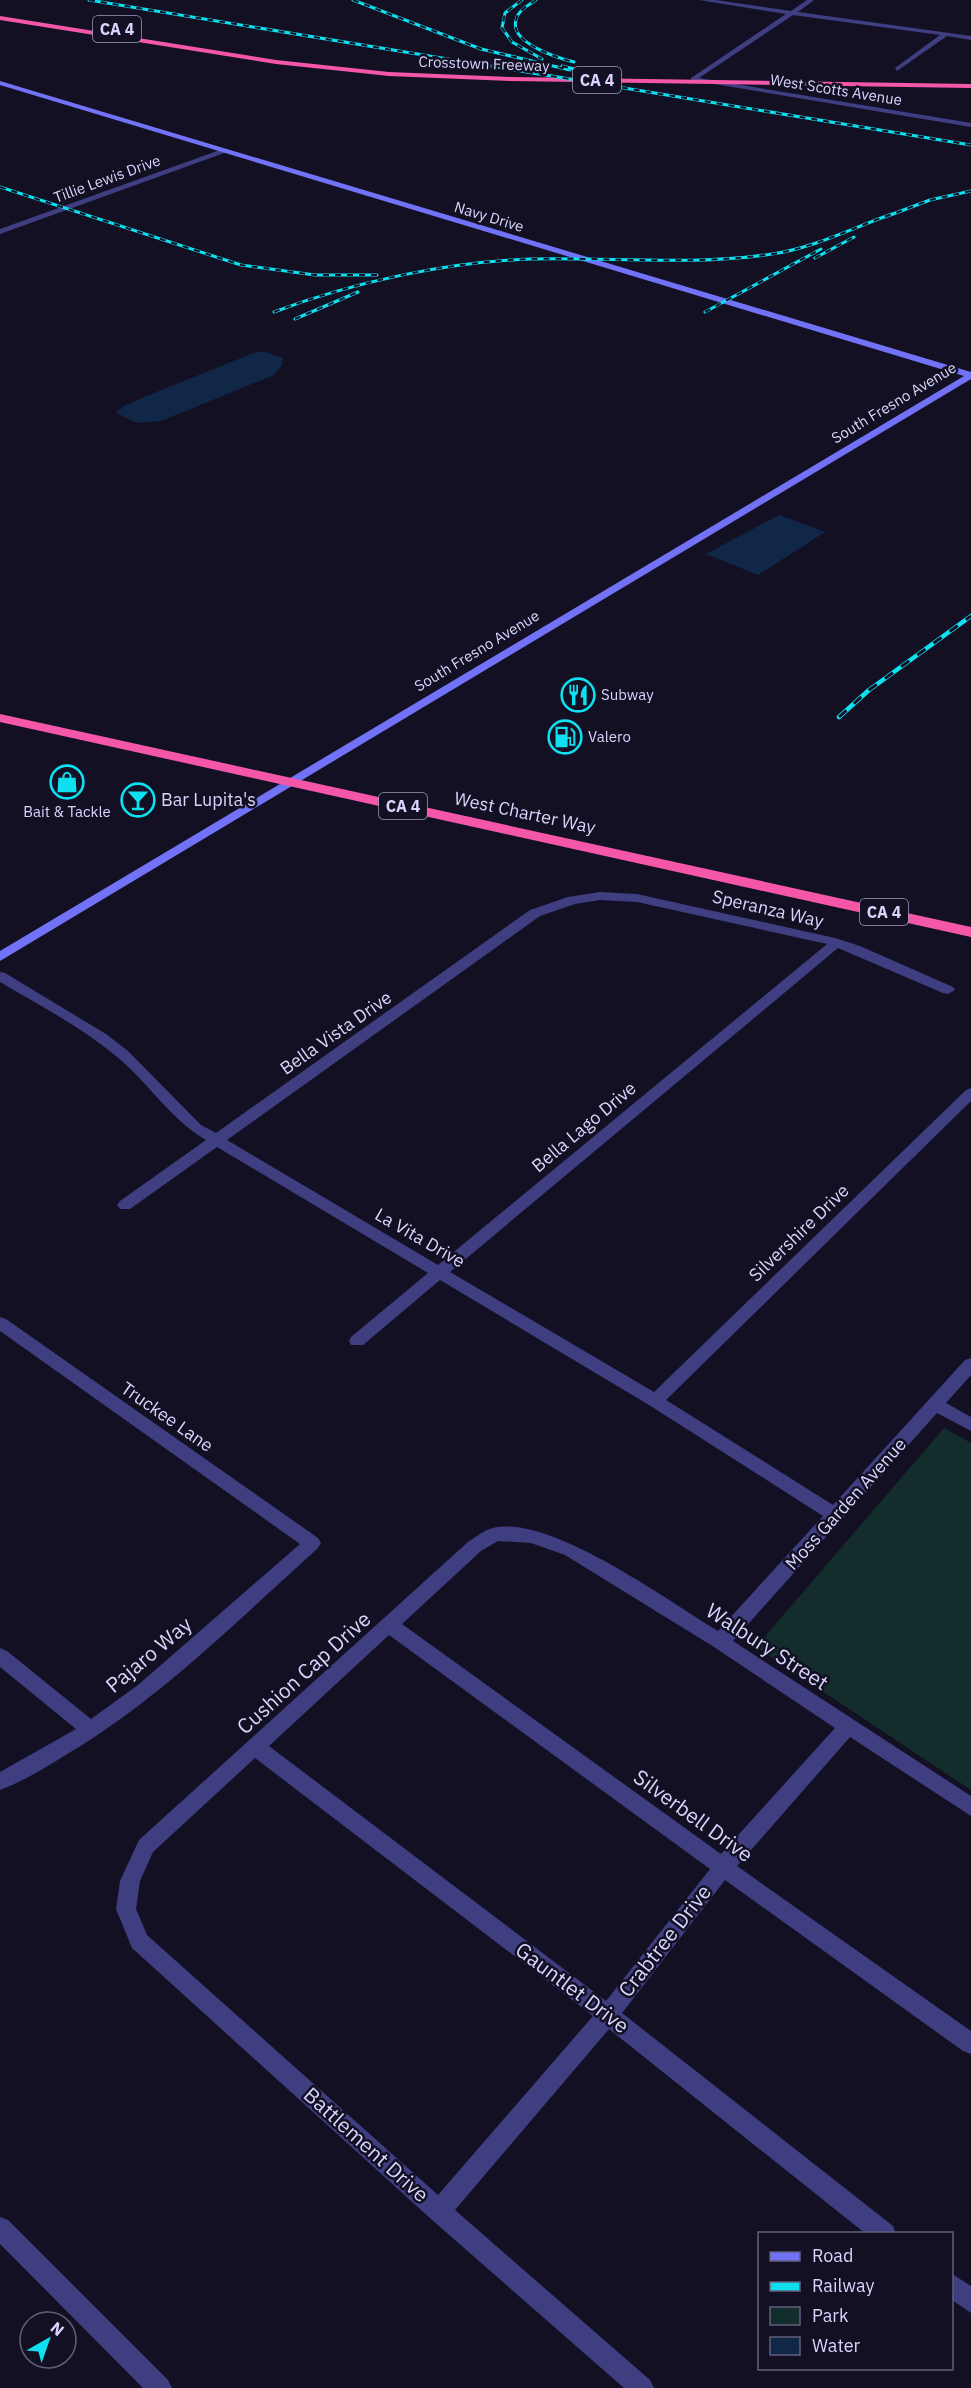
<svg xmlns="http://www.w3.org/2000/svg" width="971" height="2388" font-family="'IBM Plex Sans',sans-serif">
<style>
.green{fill:#132d2c}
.water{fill:#112747}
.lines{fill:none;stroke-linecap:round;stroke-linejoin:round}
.street{fill:#3e3e80;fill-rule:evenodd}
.secondary{fill:#7272f7;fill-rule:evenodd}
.highway{fill:#f557a8;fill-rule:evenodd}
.rail-far1-casing{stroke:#0ee0f0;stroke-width:3}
.rail-casing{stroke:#0ee0f0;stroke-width:4.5}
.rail-far1{stroke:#131024;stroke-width:2;stroke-dasharray:6;stroke-linecap:butt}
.rail{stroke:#131024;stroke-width:3;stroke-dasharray:10;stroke-linecap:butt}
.labels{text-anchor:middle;stroke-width:5;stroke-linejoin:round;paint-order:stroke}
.far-street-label{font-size:15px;fill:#d8d5fd;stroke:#131024}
.far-poi-label{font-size:15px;fill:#d8d5fd;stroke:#131024;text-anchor:start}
.shield{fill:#131024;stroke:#9d9abc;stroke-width:1.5}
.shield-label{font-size:16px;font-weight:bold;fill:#d8d5fd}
.poi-label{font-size:18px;fill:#d8d5fd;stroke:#131024;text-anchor:start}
.street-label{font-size:18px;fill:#d8d5fd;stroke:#131024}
.near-street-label{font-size:21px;fill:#d8d5fd;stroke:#131024}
</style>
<rect width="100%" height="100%" fill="#131024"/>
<!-- green -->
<path class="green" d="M944,1428l27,15v347l-215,-143z"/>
<!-- water -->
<path class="water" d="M256,352h9l18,6 -1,7 -8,10 -113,46 -24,2 -21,-10 6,-6 22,-10z
M779,515l46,17 -67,43 -52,-21z"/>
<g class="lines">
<!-- street -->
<path class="street" d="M699,0h16l76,11 16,-11h7l-16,12 173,24v4l-24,-4 -50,35 -2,-3 45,-33 -147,-20 -94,63 272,45v4l-280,-47v-2l95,-64z
M220,150l7,2 -227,82v-5z
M600,892l37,2 198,44 25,8 93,41 2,3 -7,4 -5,-1 -105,-45 -388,324 204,120 312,-302 5,-2v13l-305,299 167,105 132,-145 6,-2v17l-25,28 25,14v14l-34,-18 -204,228 238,155v20l-121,-79 -113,129 234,165v23l-8,-3 -238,-171 -103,133 271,213 3,8h-30l-257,-205 -154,181 195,170 4,8h-30l-193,-169 -299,-271 -16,-39 4,-28 19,-41 330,-299c7,-4 15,-11 24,-13 57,-14 175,73 225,103l105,-115 -174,-111 -209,-125 -77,65h-12l-2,-4 2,-4 77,-64 -211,-126 -87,62h-10l-3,-4 3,-4 86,-61c-36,-21 -58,-58 -90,-84 -35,-29 -77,-51 -116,-74v-10l5,1 101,61 22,17 73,74 15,8 314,-223 38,-13zM600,900l37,2 190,42 -389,321 -211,-125 313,-224 35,-12zM498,1541l33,2 34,12 149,92 121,81 -114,126 -319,-230 79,-73zM389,1635l321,234 -104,132 -337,-255zM255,1758l338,258 -155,179 -291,-260 -11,-26 4,-28 13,-29z
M0,1317l6,2 312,219 3,5 -3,5c-80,72 -157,150 -249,205 -22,14 -45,28 -69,37v-18l76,-43 -76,-62v-19l7,3 84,68 47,-34 162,-141 -300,-213z
M0,2217l8,3 160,160 4,8h-29l-143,-144z
M952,2274l19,12v27l-19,-13z"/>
<!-- secondary -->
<path class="secondary" d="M0,81l971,291v7l-971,582v-10l964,-575 -964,-291z"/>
<!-- highway -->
<path class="highway" d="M0,16l276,44 113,12 122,5 460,7v4l-460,-7 -122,-5 -113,-12 -276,-44z
M0,714l971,213v10l-971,-215z"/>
<!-- rail-far1 casing -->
<g class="rail-far1-casing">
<path id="rail-far1" d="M89,0l882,145
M353,0l128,49 89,21
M522,0l-17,13 -3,15 10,14 30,17
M536,0c-7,5 -18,10 -20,20 -7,23 42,38 58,42
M562,66l41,10
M0,187l241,78 74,10h62
M885,217l45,-17 41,-9
M815,258l39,-21
M274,312c79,-30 173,-50 257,-53 80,-2 161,7 241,-5 42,-6 80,-26 120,-40
M705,312l116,-63
M295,319l63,-27"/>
</g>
<!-- rail casing -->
<g class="rail-casing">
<path id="rail" d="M839,717l30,-27 102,-74"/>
</g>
<!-- rail-far1 -->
<use href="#rail-far1" class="rail-far1"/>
<!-- rail -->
<use href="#rail" class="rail"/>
</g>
<!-- icons -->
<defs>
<g id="restaurant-ring" transform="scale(1.725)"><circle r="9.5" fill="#131024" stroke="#0ee0f0" stroke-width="1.5"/><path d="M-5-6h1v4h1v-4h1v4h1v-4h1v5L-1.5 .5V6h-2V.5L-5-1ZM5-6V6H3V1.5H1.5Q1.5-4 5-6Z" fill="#0ee0f0"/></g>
<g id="fuel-ring" transform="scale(1.725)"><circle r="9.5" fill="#131024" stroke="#0ee0f0" stroke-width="1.5"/><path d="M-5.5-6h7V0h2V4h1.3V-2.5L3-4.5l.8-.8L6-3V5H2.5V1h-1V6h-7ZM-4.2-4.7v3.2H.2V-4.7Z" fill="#0ee0f0"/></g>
<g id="shop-ring" transform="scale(1.725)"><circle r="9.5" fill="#131024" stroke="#0ee0f0" stroke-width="1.5"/><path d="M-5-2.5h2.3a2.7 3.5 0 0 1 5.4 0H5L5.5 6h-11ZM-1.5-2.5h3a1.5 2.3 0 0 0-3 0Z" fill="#0ee0f0"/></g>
<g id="bar-ring" transform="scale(1.725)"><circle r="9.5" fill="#131024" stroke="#0ee0f0" stroke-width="1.5"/><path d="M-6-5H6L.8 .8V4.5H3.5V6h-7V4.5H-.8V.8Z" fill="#0ee0f0"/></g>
</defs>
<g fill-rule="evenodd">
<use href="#restaurant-ring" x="578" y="695"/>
<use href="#fuel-ring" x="565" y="737"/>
<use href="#shop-ring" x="67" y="782"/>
<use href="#bar-ring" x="138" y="800"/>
</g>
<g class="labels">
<!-- far-street labels -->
<g class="far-street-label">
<text transform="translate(484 64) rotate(2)" y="5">Crosstown Freeway</text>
<text transform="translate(836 90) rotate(9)" y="5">West Scotts Avenue</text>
<text transform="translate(107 179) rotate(-20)" y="5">Tillie Lewis Drive</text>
<text transform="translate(489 217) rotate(17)" y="5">Navy Drive</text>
<text transform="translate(894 403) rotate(-31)" y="5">South Fresno Avenue</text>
<text transform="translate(477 651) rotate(-31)" y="5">South Fresno Avenue</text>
</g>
<!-- far-poi labels -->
<g class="far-poi-label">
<text x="601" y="700">Subway</text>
<text x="588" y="742">Valero</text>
<text x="67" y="817" text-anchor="middle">Bait &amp; Tackle</text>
</g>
<!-- shield labels -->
<g class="shield">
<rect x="93" y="16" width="48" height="26" rx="4.5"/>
<rect x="573" y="67" width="48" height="26" rx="4.5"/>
<rect x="379" y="793" width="48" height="26" rx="4.5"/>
<rect x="860" y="899" width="48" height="26" rx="4.5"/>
</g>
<g class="shield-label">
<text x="117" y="35">CA 4</text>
<text x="597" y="86">CA 4</text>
<text x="403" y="812">CA 4</text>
<text x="884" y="918">CA 4</text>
</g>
<!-- poi labels -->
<g class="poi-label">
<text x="161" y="806">Bar Lupita's</text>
</g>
<!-- street labels -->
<g class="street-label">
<text transform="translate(525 813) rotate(12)" y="6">West Charter Way</text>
<text transform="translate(768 909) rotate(13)" y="6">Speranza Way</text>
<text transform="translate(336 1033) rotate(-35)" y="6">Bella Vista Drive</text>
<text transform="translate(584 1127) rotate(-40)" y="6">Bella Lago Drive</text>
<text transform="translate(799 1233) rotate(-44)" y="6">Silvershire Drive</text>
<text transform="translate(420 1238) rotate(30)" y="6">La Vita Drive</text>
<text transform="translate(167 1417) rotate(35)" y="6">Truckee Lane</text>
<text transform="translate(846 1504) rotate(-48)" y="6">Moss Garden Avenue</text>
</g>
<!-- near-street labels -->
<g class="near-street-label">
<text transform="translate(767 1647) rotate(33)" y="7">Walbury Street</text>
<text transform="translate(149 1655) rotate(-40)" y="7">Pajaro Way</text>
<text transform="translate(304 1673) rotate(-42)" y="7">Cushion Cap Drive</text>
<text transform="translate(693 1816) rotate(36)" y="7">Silverbell Drive</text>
<text transform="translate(665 1941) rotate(-52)" y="7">Crabtree Drive</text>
<text transform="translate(572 1988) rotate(37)" y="7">Gauntlet Drive</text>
<text transform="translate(366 2145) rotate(42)" y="7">Battlement Drive</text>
</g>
</g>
<!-- legend -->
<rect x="758" y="2232" width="195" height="138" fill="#131024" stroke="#625f7b" stroke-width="1.5"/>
<rect x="770" y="2252" width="30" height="9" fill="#7272f7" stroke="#625f7b" stroke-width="1.5"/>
<text x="812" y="2262" font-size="18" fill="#d8d5fd">Road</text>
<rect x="770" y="2282" width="30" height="9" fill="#0ee0f0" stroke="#625f7b" stroke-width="1.5"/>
<text x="812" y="2292" font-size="18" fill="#d8d5fd">Railway</text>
<rect x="770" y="2307" width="30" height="18" fill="#132d2c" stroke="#625f7b" stroke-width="1.5"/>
<text x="812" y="2322" font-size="18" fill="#d8d5fd">Park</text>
<rect x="770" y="2337" width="30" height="18" fill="#112747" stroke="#625f7b" stroke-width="1.5"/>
<text x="812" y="2352" font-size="18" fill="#d8d5fd">Water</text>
<!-- north arrow -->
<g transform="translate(48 2340) rotate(40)"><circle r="28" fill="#131024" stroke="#625f7b" stroke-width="1.5"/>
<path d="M0-4.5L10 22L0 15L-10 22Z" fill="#0ee0f0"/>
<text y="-9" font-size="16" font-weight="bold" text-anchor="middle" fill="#d8d5fd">N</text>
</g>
</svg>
